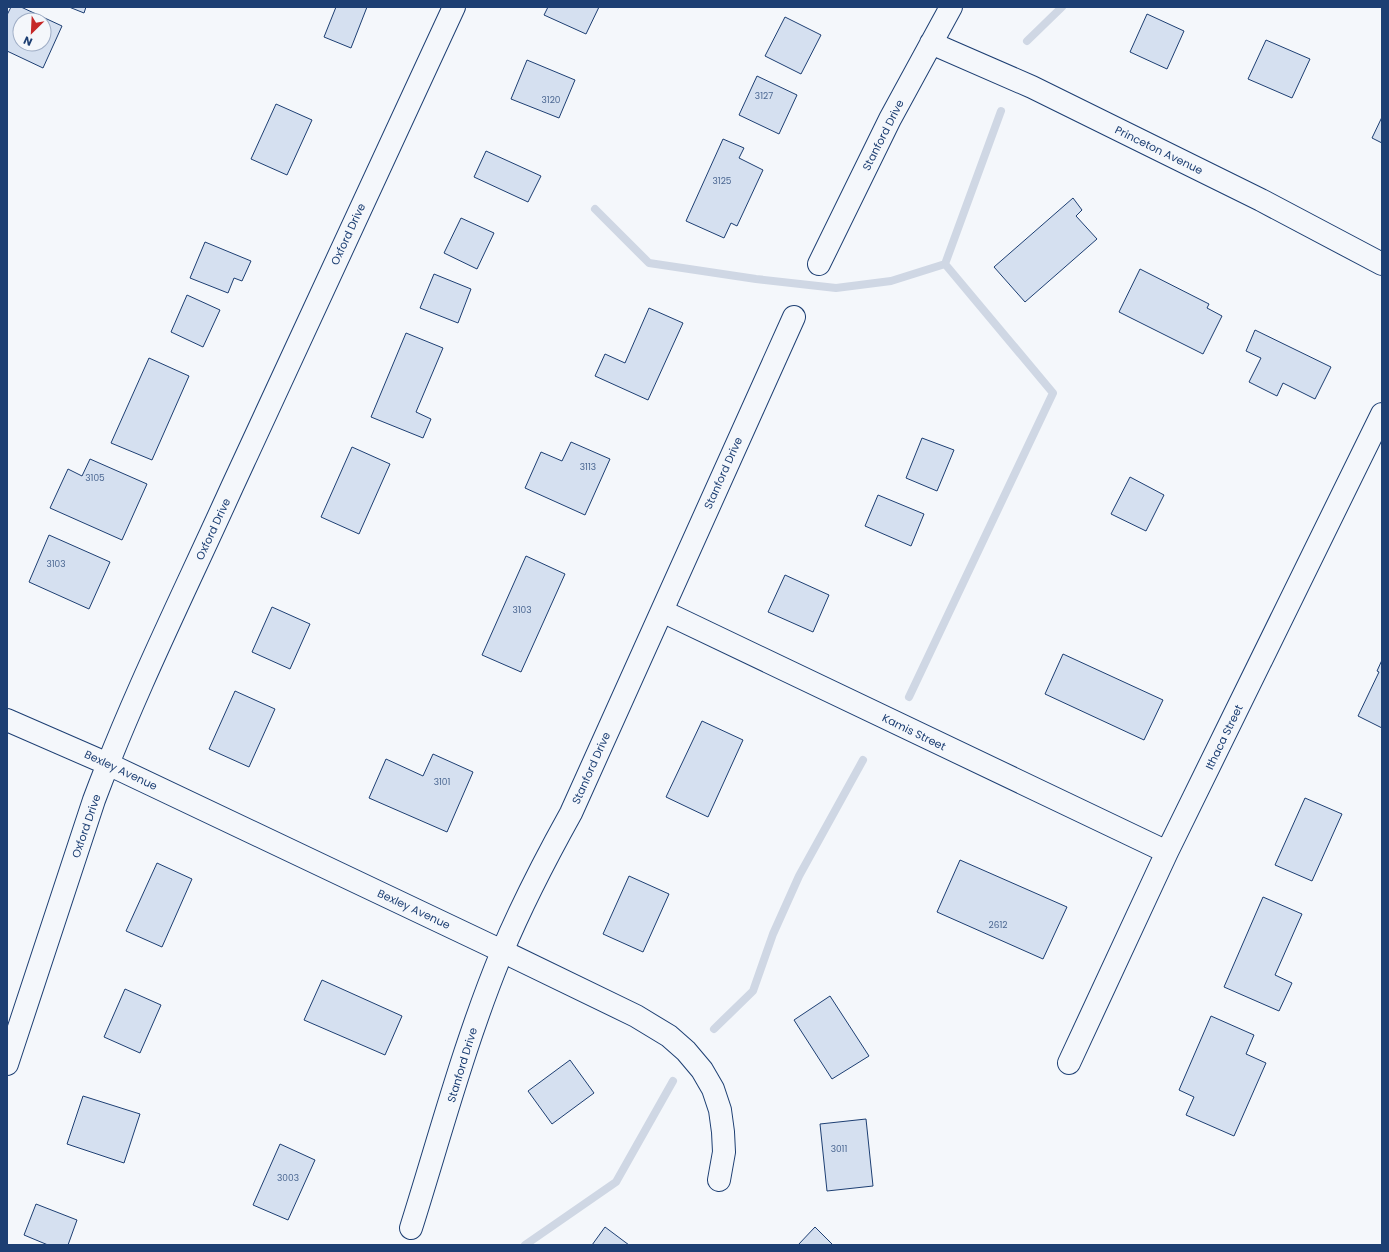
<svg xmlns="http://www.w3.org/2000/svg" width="1389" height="1252" font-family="Poppins,sans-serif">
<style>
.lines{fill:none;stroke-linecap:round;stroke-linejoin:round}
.stream{stroke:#cfd7e4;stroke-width:8}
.building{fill:#d5e0f0;stroke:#1d3f73;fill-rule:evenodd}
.street-casing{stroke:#1d3f73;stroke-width:24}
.street{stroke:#f4f7fb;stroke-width:22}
.labels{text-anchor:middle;stroke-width:3;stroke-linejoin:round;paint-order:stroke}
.number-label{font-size:9px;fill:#4b6792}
.street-label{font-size:11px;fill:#1d3f73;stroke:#f4f7fb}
</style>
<rect width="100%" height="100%" fill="#f4f7fb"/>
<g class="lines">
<!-- stream -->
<path class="stream" d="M1027,41l35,-34
M595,209l54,54 107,16 80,9 55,-7 54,-17
M909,697l144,-304 -108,-129 56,-153
M714,1029l39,-38 20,-57 26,-58 64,-116
M525,1245l91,-63 57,-101"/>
</g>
<!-- building -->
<path class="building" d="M11,7h10l41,19 -19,42 -36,-17v-36zM20,20h24v24h-24z
M69,7h17l-2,6z
M336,7h31l-16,41 -27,-11z
M548,7h51l-13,27 -42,-19z
M1147,14l37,17 -17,38 -37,-17z
M785,17l36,18 -20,39 -36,-18z
M1266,40l44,19 -18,39 -44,-19z
M527,60l48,20 -16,38 -48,-19z
M757,76l40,19 -18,39 -40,-19z
M276,104l36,16 -25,55 -36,-16z
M1382,117v26l-10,-5z
M723,139l21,9 -5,10 24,12 -26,56 -6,-3 -7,15 -38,-17z
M486,151l55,25 -13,26 -54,-25z
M1073,198l9,12 -6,6 21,23 -72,63 -31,-35z
M461,218l33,15 -17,36 -33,-16z
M205,242l46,19 -9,20 -8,-3 -6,15 -38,-15z
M1140,269l69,35 -2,4 15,8 -19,38 -84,-42z
M434,274l37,15 -13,34 -38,-15z
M187,295l33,15 -17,37 -32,-15z
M649,308l34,15 -35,77 -53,-24 10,-22 20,9z
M1255,330l76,37 -16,32 -32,-16 -6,13 -28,-14 12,-24 -15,-7z
M406,333l37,15 -27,64 15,7 -8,19 -52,-21z
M149,358l40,18 -37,84 -41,-17z
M922,438l32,12 -17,41 -31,-13z
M571,442l39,17 -25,56 -60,-27 16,-36 21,9z
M352,447l38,17 -31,70 -38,-17z
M90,459l57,25 -25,56 -72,-32 18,-39 14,7z
M1130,477l34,18 -18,36 -35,-17z
M878,495l46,19 -13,32 -46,-20z
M49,535l61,27 -21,47 -60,-27z
M526,556l39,18 -44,98 -39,-17z
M785,575l44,20 -16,37 -45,-20z
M272,607l38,17 -20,45 -38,-17z
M1063,654l100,46 -19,40 -99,-46z
M1382,660v68l-24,-12 21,-44 -2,-1z
M235,691l40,18 -26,58 -40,-18z
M702,721l41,19 -35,77 -42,-20z
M433,754l40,18 -26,60 -78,-34 17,-39 37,17z
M1305,798l37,16 -30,67 -37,-16z
M960,860l107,47 -24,52 -106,-47z
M157,863l35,16 -30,68 -36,-16z
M629,876l40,18 -26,58 -40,-18z
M1263,897l39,17 -27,61 17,8 -13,28 -55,-24z
M322,980l80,36 -17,39 -81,-35z
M125,989l36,16 -21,48 -36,-16z
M830,996l39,60 -37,23 -38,-59z
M1211,1016l43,19 -8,19 20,9 -32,73 -48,-21 8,-18 -15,-7z
M570,1060l24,33 -42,31 -24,-33z
M83,1096l57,18 -16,49 -57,-19z
M866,1119l7,67 -46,5 -7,-67z
M280,1144l35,16 -27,60 -35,-15z
M36,1204l41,16 -9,25h-20l-24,-10z
M605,1227l24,18h-37z
M815,1227l18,18h-35z"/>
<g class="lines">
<!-- street casing -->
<g class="street-casing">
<path id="street" d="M931,43l101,44 229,113 121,64
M819,264l71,-145 61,-112
M662,611l505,241
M7,720l101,44 394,187 134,65 33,20 17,15 16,19 11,19 7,21 3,22 1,20 -5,28
M1069,1063l98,-211 215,-438
M7,1064l87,-264c40,-107 91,-209 138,-313 73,-160 147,-320 222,-480
M411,1228c29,-92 54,-187 91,-276 20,-48 44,-94 69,-139l223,-496"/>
</g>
<!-- street -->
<use href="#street" class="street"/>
</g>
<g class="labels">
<!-- number labels -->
<g class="number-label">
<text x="764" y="99">3127</text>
<text x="551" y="103">3120</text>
<text x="722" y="184">3125</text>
<text x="588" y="470">3113</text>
<text x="95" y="481">3105</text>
<text x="56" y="567">3103</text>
<text x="522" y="613">3103</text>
<text x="442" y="785">3101</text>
<text x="998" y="928">2612</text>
<text x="839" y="1152">3011</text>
<text x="288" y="1181">3003</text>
</g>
<!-- street labels -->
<g class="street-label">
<text transform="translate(883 135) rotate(-63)" y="4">Stanford Drive</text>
<text transform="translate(1159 150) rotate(26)" y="4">Princeton Avenue</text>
<text transform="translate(348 234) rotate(-65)" y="4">Oxford Drive</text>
<text transform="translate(723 473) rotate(-66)" y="4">Stanford Drive</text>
<text transform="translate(213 529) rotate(-65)" y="4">Oxford Drive</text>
<text transform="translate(914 732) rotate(26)" y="4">Kamis Street</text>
<text transform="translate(1224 737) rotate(-64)" y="4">Ithaca Street</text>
<text transform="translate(591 768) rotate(-66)" y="4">Stanford Drive</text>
<text transform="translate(121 770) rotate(25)" y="4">Bexley Avenue</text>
<text transform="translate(86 826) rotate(-71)" y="4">Oxford Drive</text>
<text transform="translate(414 909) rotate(25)" y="4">Bexley Avenue</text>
<text transform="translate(462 1065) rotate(-73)" y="4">Stanford Drive</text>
</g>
</g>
<!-- border -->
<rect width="1389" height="1252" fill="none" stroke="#1d3f73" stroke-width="16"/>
<!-- north arrow -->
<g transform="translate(32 32) rotate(204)"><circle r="19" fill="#f4f7fb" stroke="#9eadc5"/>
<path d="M0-3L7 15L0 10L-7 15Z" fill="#c62828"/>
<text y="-6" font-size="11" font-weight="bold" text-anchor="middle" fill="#1d3f73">N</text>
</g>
</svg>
